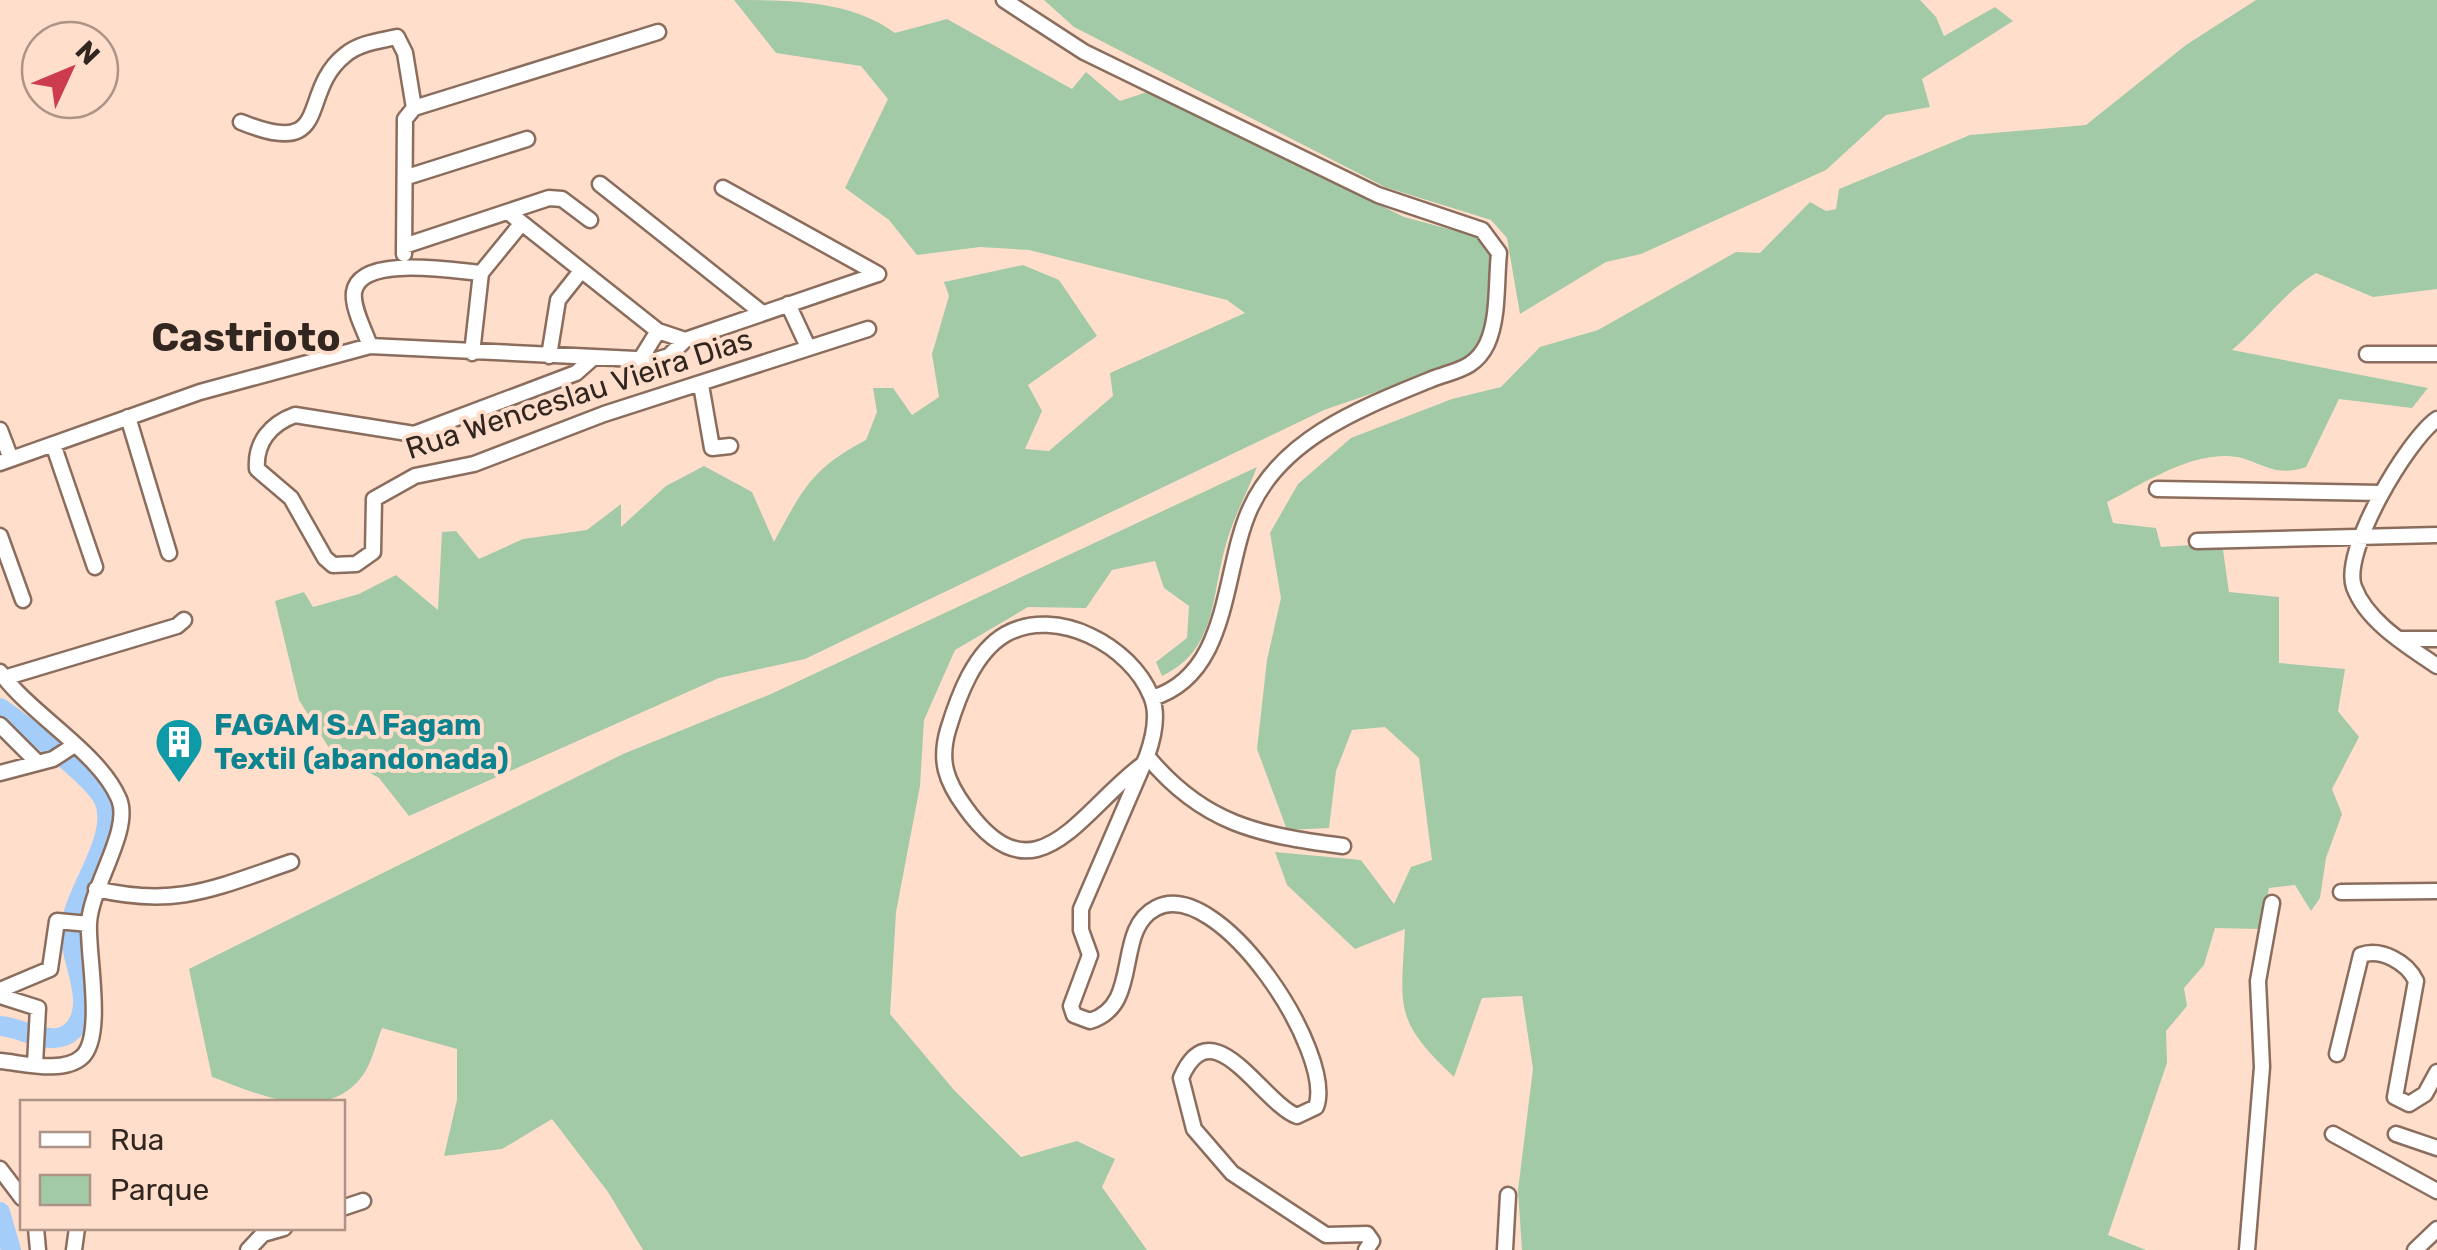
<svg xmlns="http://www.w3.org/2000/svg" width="2437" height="1250" font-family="Rubik,sans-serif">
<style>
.green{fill:#a3caa6}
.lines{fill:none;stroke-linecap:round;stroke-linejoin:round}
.river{stroke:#a4cef9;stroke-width:20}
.minor-casing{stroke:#8a6d5d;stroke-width:19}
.minor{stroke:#fff;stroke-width:14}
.labels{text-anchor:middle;stroke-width:8;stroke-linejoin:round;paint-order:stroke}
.street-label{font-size:30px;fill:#322620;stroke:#ffdecc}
.culture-label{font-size:30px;font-weight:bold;fill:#0d838f;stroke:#ffdecc;text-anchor:start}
.district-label{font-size:40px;font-weight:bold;fill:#322620;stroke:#ffdecc}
</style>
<rect width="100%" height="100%" fill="#ffdecc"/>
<!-- green -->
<path class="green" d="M734,0c55,0 117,0 161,33l52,-14 125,70 14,-17 34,29 30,-10 254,126 86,23 5,12 -13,98 -19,12 -139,48 -519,249 -86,19 -310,138 -30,-38 -48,-27 -32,-51 -24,-99 29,-9 9,15 46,-13 37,-19 42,35 4,-78 14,-1 23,28 44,-20 64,-9 34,-26v23l45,-41 38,-20 48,26 22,50c28,-52 38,-74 92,-102l11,-28 -4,-24h20l19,27 27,-18 -7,-43 17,-58 -5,-14 79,-17 36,15 38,56 -69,49 14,26 -17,38 24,2 64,-55 -3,-23 135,-60 -18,-13 -198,-50 -49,-3 -63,8 -28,-35 -44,-32 43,-89 -27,-33 -85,-13z
M1044,0h876l16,17 8,19 51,-29 18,14 -91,58 8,28 -44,8 -60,55 -185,84 -35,8 -86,52 -13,-76 -16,-18 -106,-33 -311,-160z
M2256,0h181v289l-64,8 -57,-24c-34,21 -53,51 -84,77l196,38 -16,20 -73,-9 -33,68c-37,13 -49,-12 -82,-11 -42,1 -81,28 -117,46l6,21 43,5 5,19 61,-4 7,49 50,5v66l66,6 -7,42 21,26 -27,52 10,25 -16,44 -6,40 -9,13 -16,-26 -26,3 -8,41 -46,-1 -11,37 -20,23 3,18 -21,25 1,32 -59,172 38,15h-624l-4,-60 15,-121 -11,-73 -40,2 -28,79c-61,-58 -53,-68 -49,-148l-50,20 -68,-64 -12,-33 86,8 33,44 17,-37 21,-7 -13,-102 -34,-31 -33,3 -16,41 -7,57 -42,2 -30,-81 10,-89 14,-62 -11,-65 28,-49 53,-46 101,-39 49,-12 39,-40 58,-17 138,-78 24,1 50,-51 16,9 10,-2 3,-20 131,-54 116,-10 100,-80z
M1257,467c-10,26 -25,53 -32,81 -14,49 -8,102 -63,128l-6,-14 31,-24 2,-32 -25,-18 -9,-27 -43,9 -26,38 -58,-1 -73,43 -31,70 -4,66 -24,126 -6,102 64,76 67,67 56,-16 38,18 -13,28 45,63h-504l-35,-58 -56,-73 -50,30 -58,7 13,-56v-51l-75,-21c-6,15 -11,39 -22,51 -39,46 -104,14 -148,-2l-23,-108 434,-215 148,-60z"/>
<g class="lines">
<!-- river -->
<path class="river" d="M0,708c23,16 94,70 104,92 16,34 -28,89 -33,125 -5,31 28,77 2,105 -19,20 -51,-3 -73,-4
M0,1212l11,38"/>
<!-- minor casing -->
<g class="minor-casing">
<path id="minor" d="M1004,0l80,52 294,143 104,35 17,23c-3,28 0,65 -12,91 -12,25 -31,26 -55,35 -68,28 -150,58 -182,130 -28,62 -19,165 -98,189
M414,108l244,-76
M241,122c94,38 56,-29 104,-67 14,-12 34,-14 52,-18l8,16 9,55
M407,177l120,-38
M600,184l161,128
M723,188l155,86
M508,212l150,119 27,9
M404,246l145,-48 13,1 28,21
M404,254l1,-135 9,-11
M788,304l20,43
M370,346c-5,-15 -18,-38 -16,-54 6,-38 101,-21 127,-19
M472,353l9,-80 40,-49
M2367,354h70
M549,356l9,-56 23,-29
M593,358l-17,15 -162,61 -119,-19c-25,9 -40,28 -38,54l34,29 34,60 8,7 23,-1 17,-12 1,-53 41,-23 59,-12 130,-50 264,-85
M640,360l18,-29
M701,385l11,63 18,-2
M128,417l41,136
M2437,419c-29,20 -96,132 -83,168 13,35 54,59 83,79
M0,430l11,29
M53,444l42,123
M0,463l200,-71 170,-46 286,14 13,-4 16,-16 193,-66
M2157,489l225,4
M0,536l23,64
M2197,541l240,-6
M2399,639h38
M0,672c31,43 99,80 119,127 13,31 -28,87 -30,124 -2,30 16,113 -7,134 -19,17 -59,6 -82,4
M4,678l173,-52 7,-6
M0,725l36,36
M1147,756c56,68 111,79 196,90
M1142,765c-62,46 -107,141 -177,42 -19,-26 -26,-46 -17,-77 10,-33 26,-78 58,-96 51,-28 125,12 145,62 8,18 2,43 -4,60l-66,153v21l9,25 -19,51 3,9 16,6c53,-16 23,-91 66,-113 63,-33 180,146 160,199l-19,9c-36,-14 -85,-111 -116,-38l13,51 38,44 94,62 41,-1 5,7 -6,9
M0,773l53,-14 20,-13
M96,889c81,19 119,-1 195,-27
M2341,892l96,-1
M0,990l50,-21 7,-48 32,3
M0,996l38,12 -3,56
M2337,1054l24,-99c20,-7 46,7 55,26l-21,116 14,7 16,-10 12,-22
M2333,1134l104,57
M2396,1134l41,14
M0,1169l22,29
M342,1208l21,-7
M36,1228l2,22
M74,1250l3,-22
M248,1250l15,-16 21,-6
M1505,1250l3,-55
M2247,1250l15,-183 -4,-86 14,-78
M2415,1250l22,-21"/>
</g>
<!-- minor -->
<use href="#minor" class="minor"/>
</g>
<!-- icons -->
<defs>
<g id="building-pin" transform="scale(2.5)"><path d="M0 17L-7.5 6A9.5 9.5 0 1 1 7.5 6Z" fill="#0f9aa8" stroke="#ffdecc"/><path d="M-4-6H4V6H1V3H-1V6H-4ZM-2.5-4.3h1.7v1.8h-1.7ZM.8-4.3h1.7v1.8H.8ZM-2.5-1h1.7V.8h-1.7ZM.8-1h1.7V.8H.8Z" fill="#fff"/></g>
</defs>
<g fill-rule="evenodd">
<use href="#building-pin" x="179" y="742"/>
</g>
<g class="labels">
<!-- street labels -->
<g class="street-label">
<text transform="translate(579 394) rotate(-18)" y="10">Rua Wenceslau Vieira Dias</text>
</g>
<!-- culture labels -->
<g class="culture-label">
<text x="214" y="735">FAGAM S.A Fagam<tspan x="214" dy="34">Textil (abandonada)</tspan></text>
</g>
<!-- district labels -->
<g class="district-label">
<text x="246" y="351">Castrioto</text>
</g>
</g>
<!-- legend -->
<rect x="20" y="1100" width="325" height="130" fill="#ffdecc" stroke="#ad9487" stroke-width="2.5"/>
<rect x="40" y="1132" width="50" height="15" fill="#ffffff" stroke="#ad9487" stroke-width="2.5"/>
<text x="110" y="1150" font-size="30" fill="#322620">Rua</text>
<rect x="40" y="1175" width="50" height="30" fill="#a3caa6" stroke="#ad9487" stroke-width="2.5"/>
<text x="110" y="1200" font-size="30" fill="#322620">Parque</text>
<!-- north arrow -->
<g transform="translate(70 70) rotate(46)"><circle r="48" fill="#ffdecc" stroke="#ad9487" stroke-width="2.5"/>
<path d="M0-8L18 38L0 25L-18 38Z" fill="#cd3c4e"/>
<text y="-15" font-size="28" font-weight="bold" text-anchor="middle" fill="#322620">N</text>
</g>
</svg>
